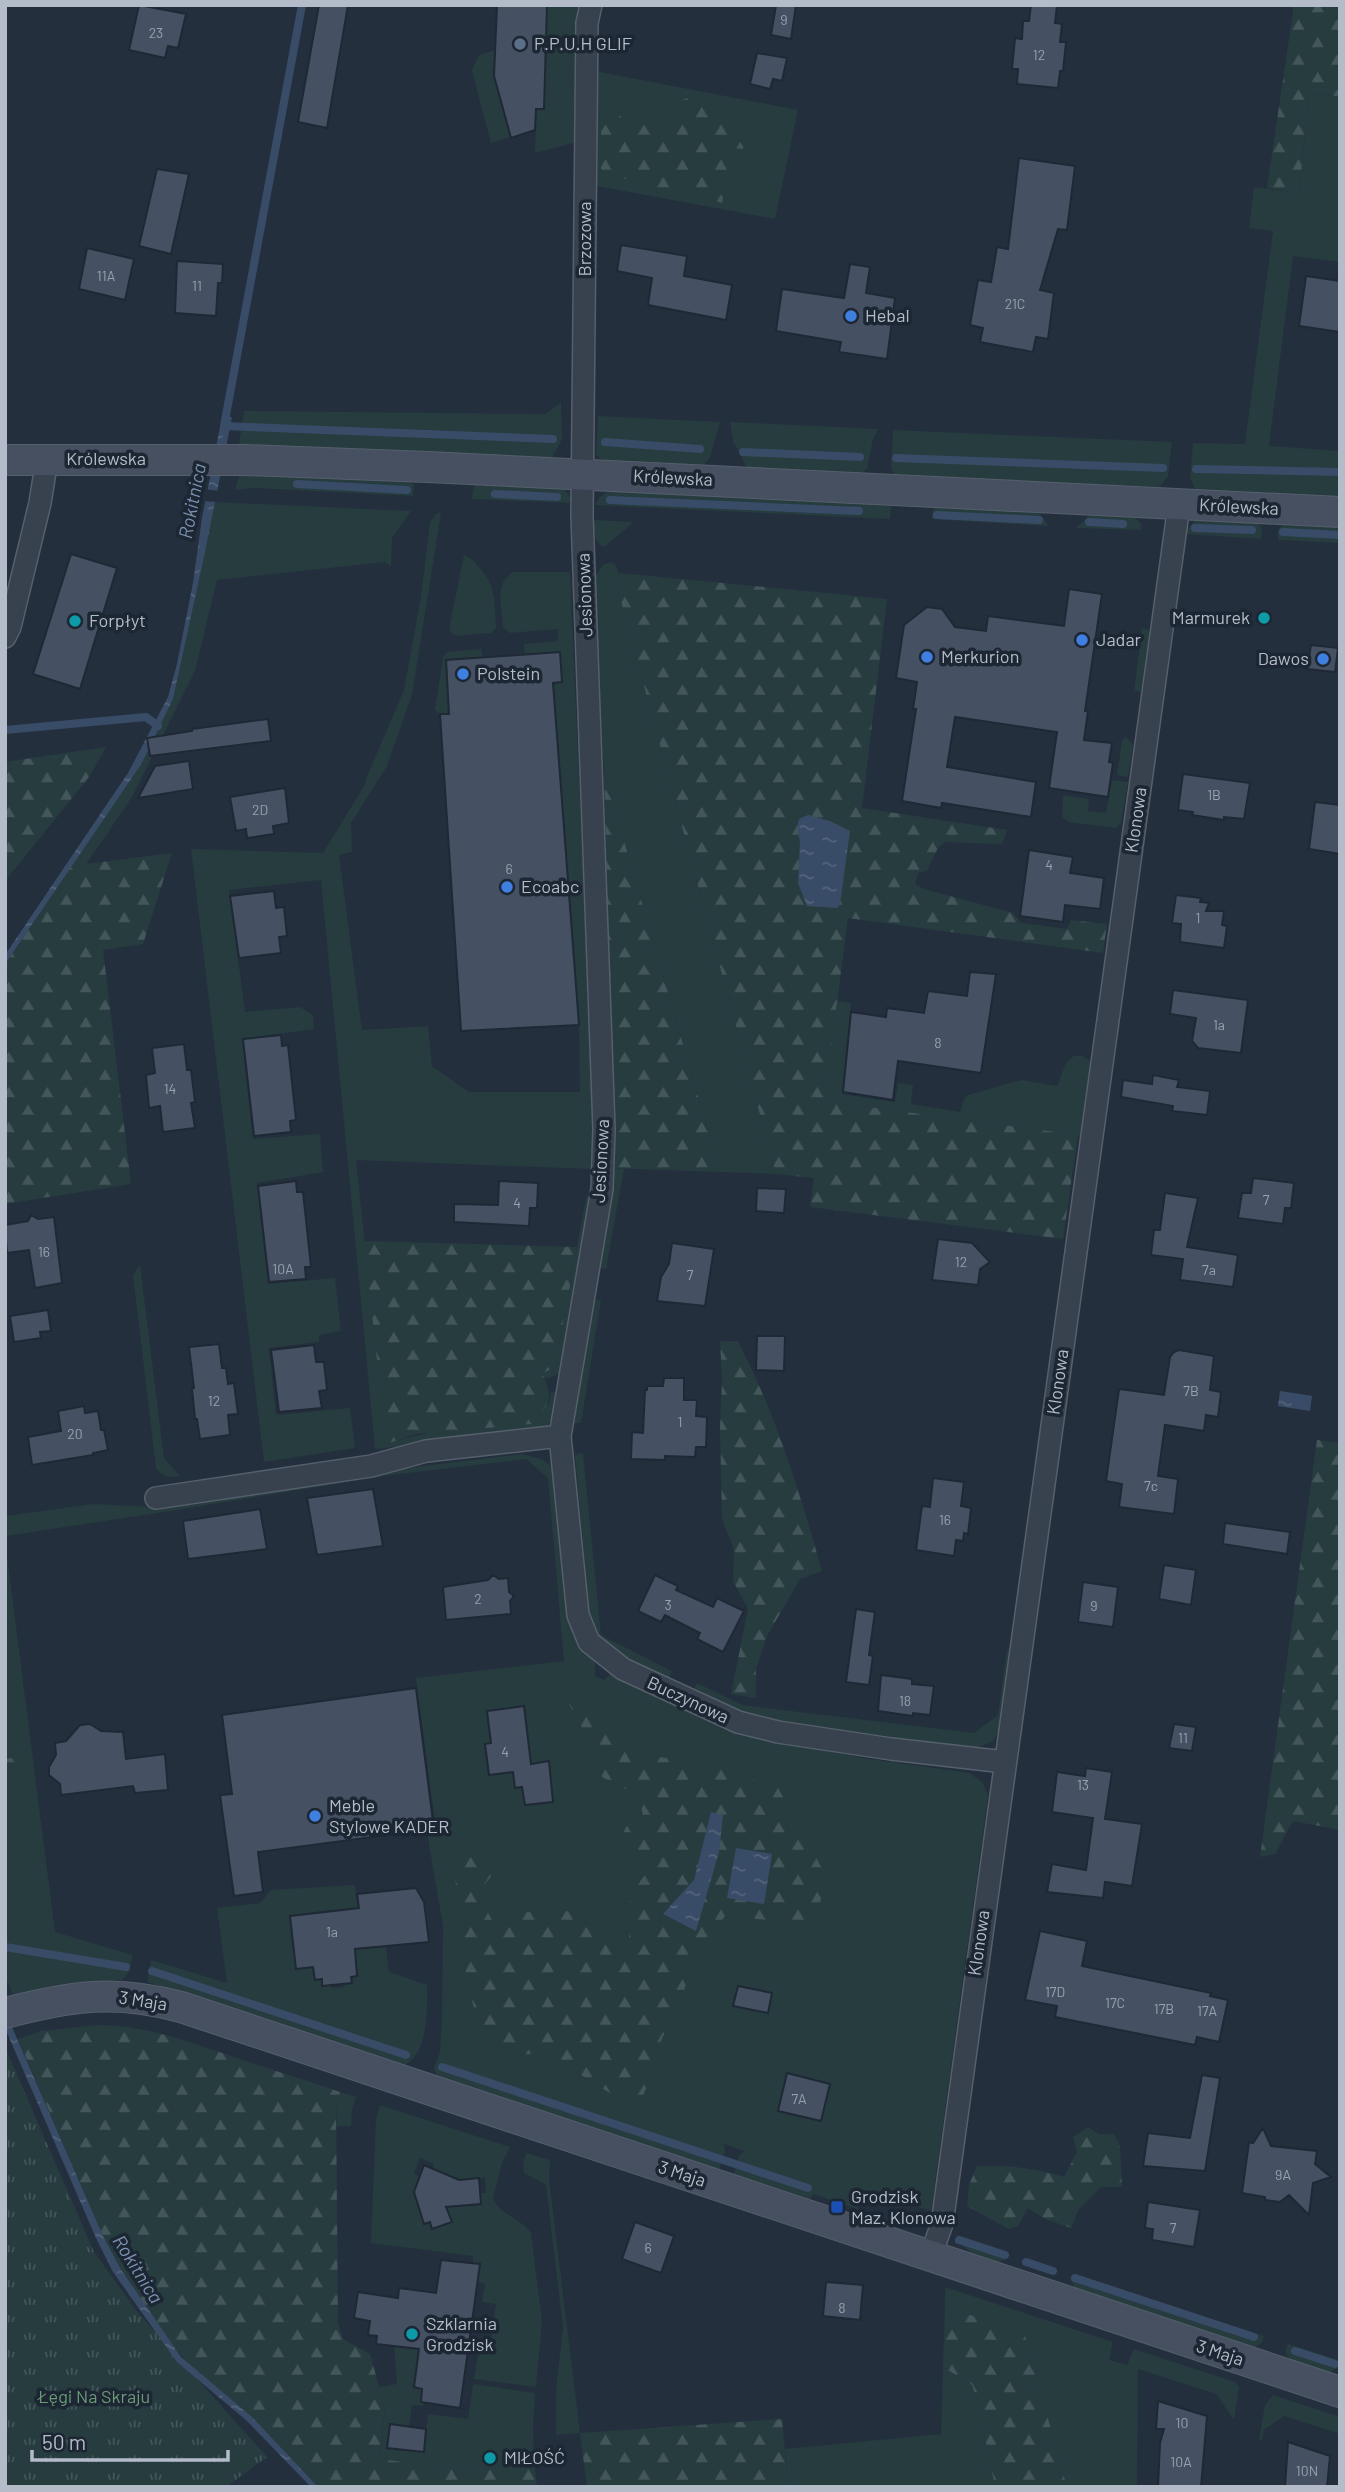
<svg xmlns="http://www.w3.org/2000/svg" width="1345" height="2492" font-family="Barlow,sans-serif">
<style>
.green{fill:#263c3f;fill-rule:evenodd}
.forest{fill:url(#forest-firs)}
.park{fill:url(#park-tufts)}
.water{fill:url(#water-ripples)}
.pier{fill:#242f3e}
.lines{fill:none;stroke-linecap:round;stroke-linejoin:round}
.stream{stroke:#394c67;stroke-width:8}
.building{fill:#455162;stroke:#1f2835;stroke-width:2}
.street-casing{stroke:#565f6c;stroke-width:24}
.secondary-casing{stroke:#565f6c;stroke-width:32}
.street{stroke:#38414e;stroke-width:21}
.secondary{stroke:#465061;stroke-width:30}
.service-dot{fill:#5c6f8a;stroke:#1d2633;stroke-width:2.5}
.shop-dot{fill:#3f7fe0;stroke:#1d2633;stroke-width:2.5}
.culture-dot{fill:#0f9aa8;stroke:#1d2633;stroke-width:2.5}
.transit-dot{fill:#1a4fb4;stroke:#1d2633;stroke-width:2.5}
.labels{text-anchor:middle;stroke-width:7;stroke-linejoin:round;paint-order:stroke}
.number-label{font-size:14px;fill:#98a1af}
.poi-label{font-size:18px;fill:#b4bcc9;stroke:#1d2633;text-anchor:start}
.street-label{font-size:18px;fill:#b4bcc9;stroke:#1d2633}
.park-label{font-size:18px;fill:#6b9a76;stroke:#1d2633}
.water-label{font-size:19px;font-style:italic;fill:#7c92b1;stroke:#1d2633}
</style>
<defs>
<pattern id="forest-firs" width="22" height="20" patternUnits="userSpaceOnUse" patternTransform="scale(1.75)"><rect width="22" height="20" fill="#263c3f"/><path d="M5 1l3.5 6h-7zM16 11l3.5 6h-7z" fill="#435659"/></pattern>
<pattern id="park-tufts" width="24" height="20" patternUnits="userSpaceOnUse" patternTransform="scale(1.75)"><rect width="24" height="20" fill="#263c3f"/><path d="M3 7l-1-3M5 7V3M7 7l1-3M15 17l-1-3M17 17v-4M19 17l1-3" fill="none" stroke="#435659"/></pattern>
<pattern id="water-ripples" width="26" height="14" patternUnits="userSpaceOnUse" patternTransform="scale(1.75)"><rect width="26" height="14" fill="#394c67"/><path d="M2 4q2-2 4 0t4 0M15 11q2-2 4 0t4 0" fill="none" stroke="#53647b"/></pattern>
</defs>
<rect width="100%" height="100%" fill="#242f3e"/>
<!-- green -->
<path class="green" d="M547,5h35l-5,137 -42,11 1,-43h8z
M495,50l-2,22 18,65 -20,6 -18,-68 -1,-5 7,-15z
M595,71l203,39 -23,109 -178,-33z
M1309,95l31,1v166l-47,-6 -24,190 71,5v47l-144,-8 -6,-12 3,-35 52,1 28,-213 -24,-3 5,-41 45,6z
M561,402l1,37 -11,21 -312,-16 5,-33 302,3z
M598,416l122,6 -10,35 -7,9 -100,-4 -7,-8z
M730,422l148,7 -5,10 -6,30 -9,6 -111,-7 -14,-27z
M893,430l279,12 -4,34 -8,11 -265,-11 -4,-8z
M240,473l170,7 4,5 -1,11 -160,-8 -18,2z
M475,481l87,5 13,17 -103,-4z
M612,489l275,13 4,4 -1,13 -295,-14 4,-7z
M214,502l197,9 -19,27 -1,28 -6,-4 -168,18 -22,91 -63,126 -47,69h-14l71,-103 31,-64 31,-142z
M937,507l99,2 13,17 -118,-7 2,-9z
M1093,512l40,3 8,9v6l-65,-2z
M437,513h4l-29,182 -25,71 -36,57 1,29 -13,3 23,175 66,-4 4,40 37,26h111l-1,-67 -26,-342 9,-1 -3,-30 -34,2 -1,-10 34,-3v-12l-48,4 -7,-5 -3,-33 3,-13 9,-10h58l24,555 -3,42 -235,-9 30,283 163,-39 2,-13 6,2c2,13 -5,29 -14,38l-168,18 -54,-569 -92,10 16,122 55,-5 13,8 1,14 -72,10 11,100 67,-5 3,38 -66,11 11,101 67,-6 6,53 -22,4v7l-50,6 7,67 74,-7 5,40 -91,14 -73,-613 132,4 43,-70 -1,-2 39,-91 17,-93 9,-75z
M1198,517l58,3 6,8 -1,11 -75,-5 2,-6z
M594,520l40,2 -30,25c-10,-5 -11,-16 -10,-27z
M1285,522l55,2v19l-62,-3v-10z
M464,555c6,2 9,5 13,10 19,19 18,36 19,63l-5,5 -35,3 -6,-4v-8z
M610,562l5,2 4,9 -1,17 158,584 -56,-2 -116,-400 -12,-197h4l7,-10z
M1142,628l8,2 -9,62 -7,-1z
M481,649l2,8 -37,3 3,54h-9l-5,-4 8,-53 4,-5z
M1126,737l7,7 -5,33 -11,-2 5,-34z
M1112,780l16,2 -7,41 -5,5 -47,-6 -7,-5 1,-22 26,4 -1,12 18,2z
M837,1001l14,2 -9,91 53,8 3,-19 15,2 -2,19 49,8 4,-13 4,-4 53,-15 37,6c4,-16 12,-43 33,-24l1,4 -10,70 -258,-35z
M611,1168l13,1 -18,100 -6,-1 9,-68z
M586,1197h8l-32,176 -17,6 -3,-6 13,-5z
M140,1265l24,193 16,18c-10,2 -18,1 -24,-8l-23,-193z
M593,1299l8,1 -20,123h-10z
M583,1453l18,182 71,36 -4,9c-31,-15 -66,-25 -78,-60l-15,-166z
M522,1454l19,5 13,9 31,183 10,11v14l9,4 6,-6 92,45 54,19 113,21 101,14 13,10 5,12 -1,9 -56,407 -68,-21 -6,19 -44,-15 -3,5 -76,-25 5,-18 5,-5 -20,-7 1,7 -6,19 -282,-94 -3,-8 6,-16 2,-36 1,-90 -16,-94 9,-2 -20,-152 148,-17 -16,-183 -22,-19 -136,16 -232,38 -153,23v-20l88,-12 61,3 235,-37z
M5,1540l50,392 78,23 -4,17 -7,8 -60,4 -49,11 -6,-14 -2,1z
M1007,1649l6,1 -13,79 -7,12 -18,8 -205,-27 -21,-6 -56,-25 4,-8 45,22 232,28 24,-18z
M355,1885l3,23 -68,8 6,53 17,-1 1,11h7l1,7h9l1,2 11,-1 1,-3 8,-1v-5l6,-2 -3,-27 31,-2 3,25 38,13c0,26 2,66 -22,80l-258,-83 4,-22 76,23 -10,-75 43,-5 11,-13z
M340,2092l16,5 -4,13 -1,16h-14l-1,-21z
M380,2105l130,42 -8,16 -9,35c6,17 29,20 38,35l11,88 -6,66 -62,-8 7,-41 10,1 5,-35 -14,-2 3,-18 -7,-2 2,-17 -7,-2v-7l-102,-13 5,-125zM420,2158l14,6 -2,5 11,4 -23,4 -6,-3zM485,2178l1,15h-5v11l-18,2 -2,-20 7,-7zM445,2205l6,17 -27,1z
M526,2153l24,7 -1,19 31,254 -24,2v-46l7,-61 -17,-143 -22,-12 -1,-10z
M957,2235l51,17 -2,7 -8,3c-17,-6 -35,-8 -41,-27z
M1073,2274l191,62 -2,7 -9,5 -178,-59 -4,-9z
M945,2287l168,55 -4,18 18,5 7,-16 101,33 4,5 -5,33 -18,-26 -78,-25 -1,118h-70l-43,-154 -79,-26z
M404,2343l25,3 -14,41 7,2 -1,14h2v3l-11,-1 -3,22 -19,-3 34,27 4,-37 40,5 5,-35 62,9 -2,30 1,40c-46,9 -108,2 -155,-3l6,-51 -6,-22 18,-3 -3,-38 9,1z
M1288,2344l51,16 -2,8 -9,5 -39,-14 -4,-7z
M943,2367l29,18 5,15 18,87h-207l-3,-38 156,-15z
M1273,2395l67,22v17l-56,-18 -20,14 -2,10h-3l6,-35z"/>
<!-- forest -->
<path class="forest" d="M1294,5h46v91l-31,-1 -10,98 -32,-5z
M697,97l16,5 13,8 -2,9 19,12 7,12 -8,6 -15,-2 1,13 -3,5 3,7 10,9 -14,11 -2,11 -43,-14 -20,4 -31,-14 -12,-1 -15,-9v-39l4,-13 10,-6 16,15 21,-3 23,7 13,-18 -5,-13z
M619,573l268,26 -25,209 145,22 -5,14 -57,-2 -7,6 -11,23 -9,2 -3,11 9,5 89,24 8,10 46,6 4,-9 36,4 -4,29 -255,-35 -24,183 254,34 -15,104 -253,-32 4,-29 -38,-4 -158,-584z
M106,747l-17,30 -84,104v-119z
M604,772l116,400 -109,-4 2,-39z
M172,853l-29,91 -40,6 28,234 -126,20v-240l66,-98z
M364,1241l213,6 -22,121 -13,5c12,26 8,29 -10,51l-116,10 -30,10z
M720,1341l18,1c39,74 61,149 84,229l-22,8 -33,57 -11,32v30l-25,-4 17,-85 -15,-28 1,-32 -12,-30 -2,-92 2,-48z
M1317,1440l23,3v387l-47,-9 -18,33 -15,3z
M576,1700l35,28 46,29 32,3 88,26 48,88 -5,30 -13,20 -82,-8 -10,13 -2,13 -15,3 -16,52 -25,52 -5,26 -11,25 -15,3 -82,-51 -22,3 -36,-21 -10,-16 -14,-64 -8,-90 27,-12 11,23 -15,19 18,31 28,-13 51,-1 41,43 14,-15 1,-45 15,-19 -25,-35 6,-13 17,-11 -4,-20 -37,-19 -11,-33 -22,-40z
M12,1758l3,5 -1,20 -9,-1v-23z
M98,2025c45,0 85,15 127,29 38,13 77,25 115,38l-4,13 2,218 5,16 27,15 15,54 -6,51c47,6 109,13 155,4l3,24h-219l-66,-70 -58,-47 -25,-29 -49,-73 -17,-32 -85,-197 23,-8z
M1088,2127l11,7h15l6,12 2,41h-21l-22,22 -8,19 -26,-9 -17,-11 -10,18 -9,3 -42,-23 2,-21 8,-19c30,-1 60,2 87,11l13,-25 -4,-15z
M945,2307l79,25 43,155h-72l-18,-87 -5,-15 -29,-18z
M782,2419l6,68h-201l-7,-54z"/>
<!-- park -->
<path class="park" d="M5,2047l89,205 45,62 128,143 -41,30h-221z"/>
<!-- water -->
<path class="water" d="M222,417h10l-28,140 -31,142 -31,64 -137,201v-9l123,-182 40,-76 9,-33 16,-81 9,-65z
M808,815l22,6 20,10 -10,73 -3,4 -30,-2 -9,-23 2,-41 -3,-15 2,-8z
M1280,1391l32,5 -2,15 -32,-5z
M711,1812l12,3 -4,37 -23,79 -33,-17 31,-34z
M736,1848l36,6 -8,50 -37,-6z
M5,2011l98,225 17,32 61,89 71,60 66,70h-7l-64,-66 -70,-59 -64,-90 -17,-34 -91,-210z"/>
<!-- pier -->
<path class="pier" d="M204,489l16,2 -2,11 -16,-1z"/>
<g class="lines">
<!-- stream -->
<path class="stream" d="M224,426l78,-421
M224,426l329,13
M605,442l95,7
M743,452l117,5
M896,458l267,10
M1196,469l144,3
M297,484l110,6
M495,494l62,3
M610,500l249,11
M937,515l102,5
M1089,522l34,2
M1195,528l57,2
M1283,532l57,3
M5,730l141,-13 12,9
M5,1947l121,20
M152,1971l254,84
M442,2067l366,121
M959,2240l46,15
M1026,2262l27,9
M1075,2278l179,59
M1295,2351l40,13"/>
</g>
<!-- building -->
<path class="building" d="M139,5l47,9 -8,34 -10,-2 -3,12 -36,-8z
M319,5h29l-21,123 -29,-6z
M497,5h50l-3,104h-8l-1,21 -24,8 -17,-62z
M776,5h20l-5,34 -20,-4z
M1031,5h26l-2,18 7,1 -2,18h6l-3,29h-3l-2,17 -41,-4 1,-15h-6l3,-31 7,1 1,-18h6z
M757,53l30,5 -5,23 -9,-2 -3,10 -20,-5z
M1019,158l56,8 -8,64 -9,-1 -18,61 14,3 -6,46 -12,-2 -3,15 -53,-10 3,-14 -13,-3 8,-45 13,2 6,-35 11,2z
M157,169l32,5 -18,80 -32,-8z
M621,245l66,11 -3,20 48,9 -6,35 -78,-15 4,-27 -35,-7z
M87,248l47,11 -9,41 -46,-11z
M177,261l46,3 -1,19h-4l-2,33 -41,-3z
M850,264l20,3 -4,26 29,5 -8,61 -48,-7 2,-10 -65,-11 6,-42 62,9z
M1306,276l34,5v51l-41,-6z
M71,554l46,14 -37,121 -47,-15z
M1069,589l33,5 -17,117h3l-4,29 28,3 -3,19 4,1 -5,34 -59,-9 8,-56 -102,-15 -8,50 89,15 -5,35 -89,-14 -1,5 -39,-7 14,-92h-3l4,-27 -21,-4 8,-53 23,-18 15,2 13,18 31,4 2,-15 76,10z
M1311,645l27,3 -3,24 -28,-3z
M560,652l2,30 -9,1 26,342 -118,6 -21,-317h9l-3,-54z
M268,719l3,22 -121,15 -3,-18 45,-7v-2z
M189,761l4,28 -55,9 17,-32z
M1183,774l67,9 -6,36 -20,-2v3l-32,-5 1,-3 -15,-2z
M285,788l4,35 -16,3 1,8 -27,4 -1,-9 -10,2 -6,-34z
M1315,802l25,3v49l-31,-5z
M1029,850l44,7 -3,16 34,5 -4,31 -35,-4 -2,17 -43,-6z
M274,891l2,17 8,-1 3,29 -8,1 2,16 -42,5 -9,-62z
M1176,895l25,3 -1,4 9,1 -3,8h18l-2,14 5,1 -3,22 -44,-6 1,-18 -9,-1z
M970,972l26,2 -15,99 -83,-12 -5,39 -50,-8 8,-80 35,5 1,-9 37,5 4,-22 39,5z
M1173,990l75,10 -7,53 -43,-5 -6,-7 4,-23 -26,-4z
M281,1035l1,11 6,-1 8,75 -6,1 1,11 -37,4 -11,-97z
M184,1044l3,26h4l4,32 -4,1 4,25 -32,4 -3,-26 -11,2 -3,-33 9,-2 -3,-25z
M1153,1075l26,5 -2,7 33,4 -3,24 -35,-4 1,-5 -52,-9 2,-17 29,4z
M1253,1178l41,5 -3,25h-6l-2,16 -45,-6 4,-25h9z
M296,1181l1,11h6l8,75h-6l1,12 -37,3 -11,-96z
M499,1181l39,2 -1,25h-7l-1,18 -75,-4v-18l44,1z
M757,1188l29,1 -2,24 -28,-2z
M1165,1193l33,5 -11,49 51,8 -5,32 -53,-7 3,-21 -32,-4 3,-25h6z
M31,1215l7,4 16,-2 8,66 -27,5 -6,-38 -22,3 -2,-28 23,-4z
M938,1239l34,4 18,19 -10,7 -2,16 -46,-5z
M672,1243l42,6 -9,57 -48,-5 4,-24 8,-13z
M48,1310l3,21 -11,1 1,6 -27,4 -4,-26z
M757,1336h28l-1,35 -28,-1z
M219,1344l3,24h4l2,16 6,-1 4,31 -10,1 2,20 -30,4 -3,-20h-2l-3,-31h2l-5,-41z
M314,1345l2,17h8l3,28 -8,1 3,17 -43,4 -8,-62z
M1179,1350l35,6 -4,34 11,2 -3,25 -12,-2 -2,16 -39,-6 -7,51 20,3 -4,35 -55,-7 3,-23 -16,-3 13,-92 45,6 6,-38 4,-5z
M664,1378h20v22h13l-1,16 11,1 -1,30h-10l-1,10 -30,-1v4l-34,-1 1,-27 11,1 2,-43h2v-4h16z
M84,1406l1,7 13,-2 3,19h3l4,20 -15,3v2l-61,10 -4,-28 33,-6 -3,-20z
M933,1478l31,4 -3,24 10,2 -3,26 -4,-1 -1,8 -7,-1 -2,16 -38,-6 6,-44 8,1z
M373,1489l10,57 -66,9 -10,-57z
M260,1509l7,40 -79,10 -5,-38z
M1225,1523l65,9 -3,22 -64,-10z
M1164,1565l32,5 -5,35 -32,-6z
M493,1575l6,4 9,-1 1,14 5,4 -4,5 1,13 -65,6 -3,-33 45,-7z
M655,1575l23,11 -2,4 37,17 4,-9 27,13 -21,41 -26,-13 3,-6 -35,-18 -4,7 -23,-11z
M1083,1582l35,5 -5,40 -35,-5z
M856,1609l19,3 -6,43 4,1 -4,29 -23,-3z
M881,1675l31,4v5l22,2 -4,29 -17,-2v3l-35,-5z
M416,1688l18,141 -176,23 5,40 -29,4 -14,-101 12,-1 -10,-79z
M524,1706l7,58 18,-3 4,41 -28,3 -3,-18 -7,1 -2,-16 -24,3 -4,-31 6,-1 -4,-32z
M90,1724l11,7 22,1 3,27 39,-5 3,36 -33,3 -2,-7 -72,9 -1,-11 -11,-9v-8l7,-12 -1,-12 11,-2 14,-16z
M1174,1724l22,3 -4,24 -23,-3z
M1086,1768l26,4 -7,47 37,5 -10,62 -27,-4 -2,16 -56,-6 5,-28 34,6 7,-52 -41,-6 5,-40 28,4z
M416,1888l8,14 5,40 -74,7 2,27 -6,1 1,6 -30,3v-7l-7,1 -2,-13 -17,2 -6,-53 69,-8 -2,-14z
M1040,1931l47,10 -5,25 129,27 -1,3 18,4 -9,42 -22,-5 -2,8 -140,-28 2,-11 -32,-6z
M738,1986l34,7 -4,20 -35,-7z
M787,2073l43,11 -9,37 -43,-10z
M1202,2075l18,3 -15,93 -62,-5 5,-33 42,5z
M1263,2128l8,18 46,5 -2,13 16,13 -18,6 -4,32 -20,-20 -9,7 -15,-2v-3l-23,-4 7,-51 4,1z
M424,2165l35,15 20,-2 2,26 -35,3 6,15 -20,7 -2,-7 -6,2 -10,-32z
M1148,2202l52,8 -6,37 -42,-7 1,-11 -8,-1z
M635,2222l39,14 -13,37 -39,-14z
M441,2260l39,4 -20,144 -39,-6 1,-13 -8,-2 5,-38 -43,-5 1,-8 -9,-1 2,-14 -16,-3 4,-26 40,6 1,-10 37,5z
M826,2282l37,3 -3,35 -37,-4z
M1158,2401l49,15 -6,71h-43l2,-44 4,-14h-8z
M390,2424l36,5 -2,23 -37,-4z
M1288,2442l42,14 -3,31h-42z"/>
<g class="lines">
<!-- street casing -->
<g class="street-casing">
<path id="street" d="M5,637l5,-10 30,-124 7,-44
M560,1436l18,179 11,27 34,27 115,53 40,10 113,17 114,13
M156,1498l215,-32 55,-15 134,-15 42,-247 2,-60 -22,-613 5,-493 4,-18
M930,2257l12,-33 237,-1719"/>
</g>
<!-- secondary casing -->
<g class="secondary-casing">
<path id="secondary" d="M5,460h240l183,7 912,45
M5,2013c66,-17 109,-24 176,-6l1159,385"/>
</g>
<!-- street -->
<use href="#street" class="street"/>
<!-- secondary -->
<use href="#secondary" class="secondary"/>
</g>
<!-- markers -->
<circle class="service-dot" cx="520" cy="44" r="7"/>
<g class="shop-dot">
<circle cx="851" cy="316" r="7"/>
<circle cx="1082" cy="640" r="7"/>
<circle cx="927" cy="657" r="7"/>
<circle cx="1323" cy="659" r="7"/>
<circle cx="463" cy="674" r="7"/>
<circle cx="507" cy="887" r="7"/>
<circle cx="315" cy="1816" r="7"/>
</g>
<g class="culture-dot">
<circle cx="1264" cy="618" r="7"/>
<circle cx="75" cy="621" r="7"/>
<circle cx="412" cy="2334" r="7"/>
<circle cx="490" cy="2458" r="7"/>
</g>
<rect class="transit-dot" x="830" y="2200" width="14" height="14" rx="3.5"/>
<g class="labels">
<!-- number labels -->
<g class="number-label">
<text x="784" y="25">9</text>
<text x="156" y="38">23</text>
<text x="1039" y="60">12</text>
<text x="106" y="281">11A</text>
<text x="197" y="291">11</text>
<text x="1015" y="309">21C</text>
<text x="1214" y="800">1B</text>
<text x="260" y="815">2D</text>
<text x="1049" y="870">4</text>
<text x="509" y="874">6</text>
<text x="1198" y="923">1</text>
<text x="1219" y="1030">1a</text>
<text x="938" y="1048">8</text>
<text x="170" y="1094">14</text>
<text x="1266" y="1205">7</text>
<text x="517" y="1208">4</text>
<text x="44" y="1257">16</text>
<text x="961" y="1267">12</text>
<text x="283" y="1274">10A</text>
<text x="1209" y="1275">7a</text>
<text x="690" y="1280">7</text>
<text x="1191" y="1396">7B</text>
<text x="214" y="1406">12</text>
<text x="680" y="1427">1</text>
<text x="75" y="1439">20</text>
<text x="1151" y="1491">7c</text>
<text x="945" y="1525">16</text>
<text x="478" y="1604">2</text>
<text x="668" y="1610">3</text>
<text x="1094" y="1611">9</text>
<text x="905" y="1706">18</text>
<text x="1183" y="1743">11</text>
<text x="505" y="1757">4</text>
<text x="1083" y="1790">13</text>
<text x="332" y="1937">1a</text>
<text x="1055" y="1997">17D</text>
<text x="1115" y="2008">17C</text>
<text x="1164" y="2014">17B</text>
<text x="1207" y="2016">17A</text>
<text x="799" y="2104">7A</text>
<text x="1283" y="2180">9A</text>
<text x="1173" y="2233">7</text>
<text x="648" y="2253">6</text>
<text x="842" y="2313">8</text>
<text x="1182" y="2428">10</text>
<text x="1181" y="2467">10A</text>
<text x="1307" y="2476">10N</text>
</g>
<!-- poi labels -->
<g class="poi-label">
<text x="534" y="50">P.P.U.H GLIF</text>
<text x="865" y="322">Hebal</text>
<text x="1250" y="624" text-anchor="end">Marmurek</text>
<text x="89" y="627">Forpłyt</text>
<text x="1096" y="646">Jadar</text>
<text x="941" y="663">Merkurion</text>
<text x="1309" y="665" text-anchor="end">Dawos</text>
<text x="477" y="680">Polstein</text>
<text x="521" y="893">Ecoabc</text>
<text x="329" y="1812">Meble<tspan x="329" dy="21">Stylowe KADER</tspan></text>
<text x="851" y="2203">Grodzisk<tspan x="851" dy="21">Maz. Klonowa</tspan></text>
<text x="426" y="2330">Szklarnia<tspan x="426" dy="21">Grodzisk</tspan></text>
<text x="504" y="2464">MIŁOŚĆ</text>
</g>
<!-- street labels -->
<g class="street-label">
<text transform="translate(585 239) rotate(-90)" y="6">Brzozowa</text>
<text x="106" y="465">Królewska</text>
<text transform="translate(673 478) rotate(3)" y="6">Królewska</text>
<text transform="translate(1239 507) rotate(3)" y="6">Królewska</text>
<text transform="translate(585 595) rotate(-92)" y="6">Jesionowa</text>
<text transform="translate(1136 820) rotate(-82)" y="6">Klonowa</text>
<text transform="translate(601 1161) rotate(-87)" y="6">Jesionowa</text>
<text transform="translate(1058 1382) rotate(-82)" y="6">Klonowa</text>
<text transform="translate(688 1700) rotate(25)" y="6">Buczynowa</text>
<text transform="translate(979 1943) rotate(-82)" y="6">Klonowa</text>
<text transform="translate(143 2001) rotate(9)" y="6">3 Maja</text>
<text transform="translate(682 2174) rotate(18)" y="6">3 Maja</text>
<text transform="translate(1220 2353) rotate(18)" y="6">3 Maja</text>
</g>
<!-- park labels -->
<g class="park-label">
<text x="94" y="2403">Łęgi Na Skraju</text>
</g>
<!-- water labels -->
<g class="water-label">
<text transform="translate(192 501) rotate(-79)" y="7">Rokitnica</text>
<text transform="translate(138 2269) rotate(58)" y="7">Rokitnica</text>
</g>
</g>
<!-- border -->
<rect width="1345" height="2492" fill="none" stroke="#b4bcc9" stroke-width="14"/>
<!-- scale -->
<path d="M32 2450v10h196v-10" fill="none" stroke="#b4bcc9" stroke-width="3.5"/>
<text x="42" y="2450" font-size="21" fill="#b4bcc9" stroke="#1d2633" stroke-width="5" paint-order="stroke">50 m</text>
</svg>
